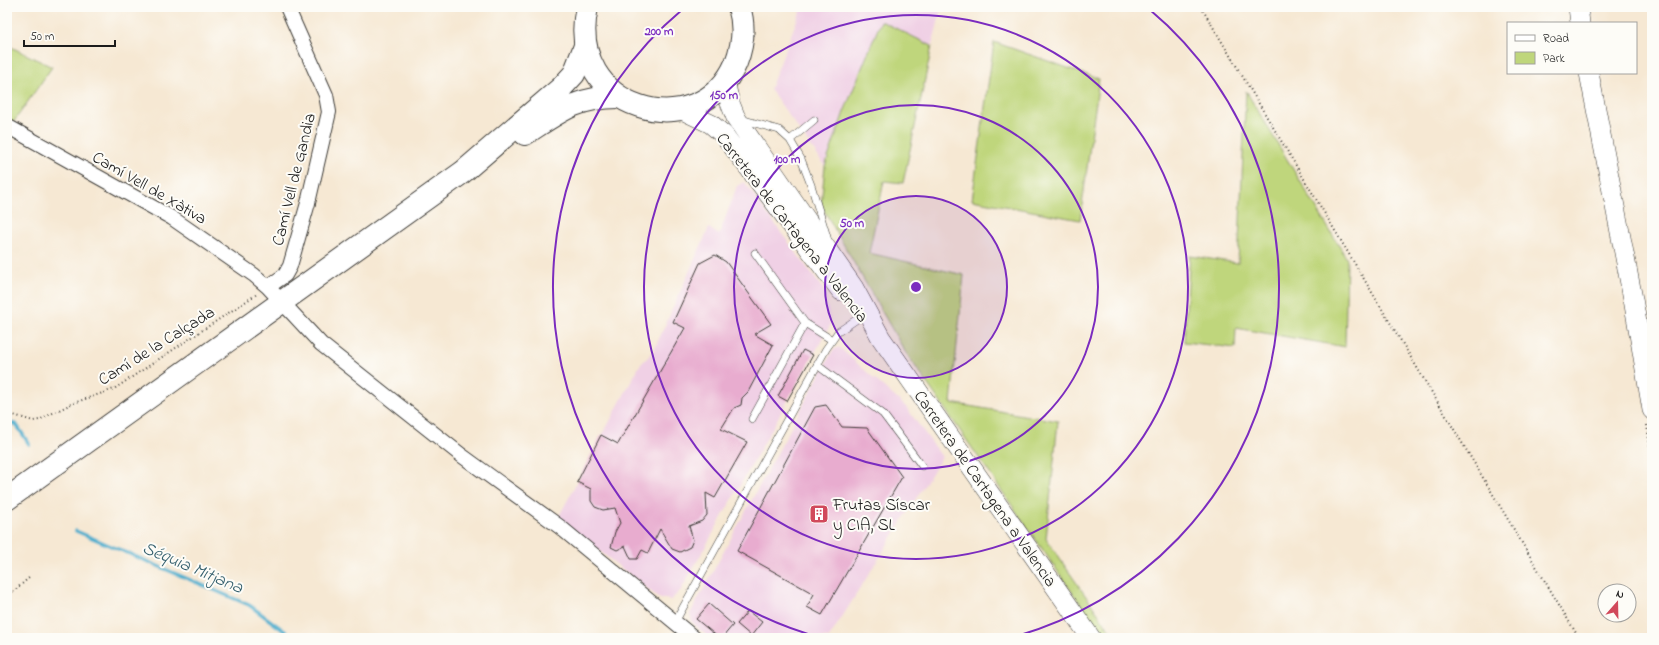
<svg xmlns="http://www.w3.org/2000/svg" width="1659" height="645" font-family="'Indie Flower',sans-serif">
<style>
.built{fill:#f0d0e5}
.green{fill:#bfd67b;stroke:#6e794c}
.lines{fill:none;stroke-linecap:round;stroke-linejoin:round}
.stream{stroke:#4fafce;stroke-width:3.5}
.building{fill:#e8accf}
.service-casing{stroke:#3d3b37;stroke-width:8}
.minor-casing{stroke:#3d3b37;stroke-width:16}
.secondary-casing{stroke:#3d3b37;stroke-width:20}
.trunk-casing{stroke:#3d3b37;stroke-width:24}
.motorway-casing{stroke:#3d3b37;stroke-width:24}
.path{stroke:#3d3b37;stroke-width:2;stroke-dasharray:1 3;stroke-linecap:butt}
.service{stroke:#fff;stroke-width:7}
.minor{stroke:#fff;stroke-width:14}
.secondary{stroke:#fff;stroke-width:19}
.trunk{stroke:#fff;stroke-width:22}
.motorway{stroke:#fff;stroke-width:22}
.ring{fill:none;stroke:#7b2cbf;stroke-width:2}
.labels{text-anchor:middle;stroke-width:4;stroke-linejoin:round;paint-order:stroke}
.street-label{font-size:17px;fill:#1c1c1c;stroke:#fdfcf7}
.poi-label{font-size:17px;fill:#1c1c1c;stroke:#fdfcf7;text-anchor:start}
.water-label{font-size:18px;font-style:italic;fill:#335e6c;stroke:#fdfcf7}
.centre{fill:#7b2cbf;stroke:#fdfcf7;stroke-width:2}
.ring-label{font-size:12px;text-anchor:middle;font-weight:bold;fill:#7b2cbf;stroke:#fdfcf7;stroke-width:4;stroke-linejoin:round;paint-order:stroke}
</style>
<rect width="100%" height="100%" fill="#fdfcf7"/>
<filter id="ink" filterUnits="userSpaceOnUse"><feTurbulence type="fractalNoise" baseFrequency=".025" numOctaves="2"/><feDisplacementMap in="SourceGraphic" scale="8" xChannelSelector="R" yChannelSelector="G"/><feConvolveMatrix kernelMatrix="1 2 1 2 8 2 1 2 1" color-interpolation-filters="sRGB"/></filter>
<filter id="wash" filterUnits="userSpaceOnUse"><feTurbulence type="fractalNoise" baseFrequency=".012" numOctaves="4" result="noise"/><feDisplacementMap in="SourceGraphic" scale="16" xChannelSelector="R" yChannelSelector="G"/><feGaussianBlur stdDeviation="0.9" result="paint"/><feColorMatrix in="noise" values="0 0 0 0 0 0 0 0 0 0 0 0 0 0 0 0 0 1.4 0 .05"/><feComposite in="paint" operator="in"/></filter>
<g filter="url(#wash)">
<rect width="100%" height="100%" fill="#f6e8d3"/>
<!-- built -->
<path class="built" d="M802,7h140l-10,39 -51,-25 -37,91 -19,54 -55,-77z
M744,182l81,110 6,32 -150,266 -10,10 -12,-2 -101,-80 82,-153 13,-13 56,-124 10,7 18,-49z
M839,347l67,60 36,50 -113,181h-120l-17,-16 -2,-8 143,-264z"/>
<!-- green -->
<path class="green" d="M881,21l51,25 -29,137 -19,-2 -15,72 95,22 -13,128 107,18 -12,118 69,99h-11l-200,-288 -83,-145 4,-39 19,-54z
M994,42l105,37 -19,141 -108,-20z
M7,45l45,22 -39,56 -6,-2z
M1246,91l101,168 -2,88 -109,-19 -1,20 -51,-6 6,-86 48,7z"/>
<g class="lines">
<!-- stream -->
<path class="stream" d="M7,423l9,1 13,20
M76,531l173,74 45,33"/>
</g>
<g id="blocks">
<!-- building -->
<path class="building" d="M715,255l11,7 45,62 -17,10 19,11 -25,47 -6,6 -1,7 -7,3 -13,21 26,13 -32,56 -9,-5 1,22 -5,6 -13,5 4,14 -3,7 -10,5 -8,-3 -12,-20 -12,24 -6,-3 -5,9h-6l-6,-13 -8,4 -6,-3 4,-15 5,-9 -5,-15 -12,2 -8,-3 -4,-6v-12l-14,-7 24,-47 17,9 67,-116 -12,-6 27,-59z
M803,350l10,5 -26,46 -9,-5z
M826,405l16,22 25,1 35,49 -80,138 -15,-8 7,-13 -77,-43 78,-144z
M709,604l24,21 -11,13h-3l-23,-19z
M748,611l14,11 -11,14 -14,-12z"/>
</g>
</g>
<g filter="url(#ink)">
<use href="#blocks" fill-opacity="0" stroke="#3d3b37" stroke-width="1"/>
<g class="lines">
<!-- service casing -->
<g class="service-casing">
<path id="service" d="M741,119l38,11 11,10 11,19 10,26 16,52
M790,140l24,-20
M755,253l50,70 27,17
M817,365l66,49 39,52
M752,419l53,-96
M675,622l151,-273 12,-17 22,-15"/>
</g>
<!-- minor casing -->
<g class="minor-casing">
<path id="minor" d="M7,126l165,92 82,57 14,12 53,57 140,111 99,72 134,111
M268,287l17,-12 5,-9 18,-63 21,-91 -3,-17 -39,-88"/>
</g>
<!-- secondary casing -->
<g class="secondary-casing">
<path id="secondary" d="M1578,7l2,16
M1589,73l44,226 19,111
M725,81l5,22 6,15 118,170 27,50 210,300
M680,109l31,15 13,11 117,156"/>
</g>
<!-- trunk casing -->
<g class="trunk-casing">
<path id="trunk" d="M587,7c-23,103 112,142 149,56 7,-18 9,-37 3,-56"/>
</g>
<!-- motorway casing -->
<g class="motorway-casing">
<path id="motorway" d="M525,134c34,-22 51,-37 94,-37
M7,499l456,-327 99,-85 12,-13 11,-28"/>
</g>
<!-- path -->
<path class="path" d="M1201,7l378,631
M7,413l26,8 6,-1 32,-16 43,-15 143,-95
M1647,425l5,36
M7,597l23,-20"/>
<!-- service -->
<use href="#service" class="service"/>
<!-- minor -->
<use href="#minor" class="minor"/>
<!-- secondary -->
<use href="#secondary" class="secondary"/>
<!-- trunk -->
<use href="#trunk" class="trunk"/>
<!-- motorway -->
<use href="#motorway" class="motorway"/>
</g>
</g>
<!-- distance rings -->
<circle cx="916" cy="287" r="91" fill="#7b2cbf" fill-opacity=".12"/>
<g class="ring">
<circle cx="916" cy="287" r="91"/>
<circle cx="916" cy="287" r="182"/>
<circle cx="916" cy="287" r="272"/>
<path d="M822 638A363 363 0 0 1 683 9M1149 9A363 363 0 0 1 1010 638"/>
</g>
<!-- icons -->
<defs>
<g id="building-square" transform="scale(1)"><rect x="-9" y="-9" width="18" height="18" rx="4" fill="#d1495b" stroke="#fdfcf7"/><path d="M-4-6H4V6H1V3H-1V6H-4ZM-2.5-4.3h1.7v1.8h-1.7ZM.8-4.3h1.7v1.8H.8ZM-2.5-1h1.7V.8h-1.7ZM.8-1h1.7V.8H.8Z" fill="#fff"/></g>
</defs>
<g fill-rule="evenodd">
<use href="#building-square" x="819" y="514"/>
</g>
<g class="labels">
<!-- street labels -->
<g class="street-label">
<text transform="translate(293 179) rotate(-76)" y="6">Camí Vell de Gandia</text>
<text transform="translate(150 187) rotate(30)" y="6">Camí Vell de Xàtiva</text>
<text transform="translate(793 227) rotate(52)" y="6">Carretera de Cartagena a Valencia</text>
<text transform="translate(156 345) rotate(-32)" y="6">Camí de la Calçada</text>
<text transform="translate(986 488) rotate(55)" y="6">Carretera de Cartagena a Valencia</text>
</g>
<!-- poi labels -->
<g class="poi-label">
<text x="833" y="510">Frutas Síscar<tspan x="833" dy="20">y CIA, SL</tspan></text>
</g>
<!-- water labels -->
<g class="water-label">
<text transform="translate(193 567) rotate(23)" y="6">Séquia Mitjana</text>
</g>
</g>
<circle cx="916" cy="287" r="6" class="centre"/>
<g class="ring-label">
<text x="659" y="35">200 m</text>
<text x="724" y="99">150 m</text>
<text x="787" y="163">100 m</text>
<text x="852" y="227">50 m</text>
</g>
<!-- margin -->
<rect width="1659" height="645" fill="none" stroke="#fdfcf7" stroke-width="24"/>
<!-- legend -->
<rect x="1507" y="22" width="130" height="52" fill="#fdfcf7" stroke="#a3a29f"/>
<rect x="1515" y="35" width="20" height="6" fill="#ffffff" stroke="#a3a29f"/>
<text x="1543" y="42" font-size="12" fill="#1c1c1c">Road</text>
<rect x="1515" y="52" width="20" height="12" fill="#bfd67b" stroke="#a3a29f"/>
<text x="1543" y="62" font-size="12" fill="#1c1c1c">Park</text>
<!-- north arrow -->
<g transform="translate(1617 603) rotate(20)"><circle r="19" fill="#fdfcf7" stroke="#a3a29f"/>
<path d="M0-3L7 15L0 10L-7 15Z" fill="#d1495b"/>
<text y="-6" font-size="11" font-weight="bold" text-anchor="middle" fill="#1c1c1c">N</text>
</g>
<!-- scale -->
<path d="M24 40v6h91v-6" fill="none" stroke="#1c1c1c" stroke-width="2"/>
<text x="30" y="40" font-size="12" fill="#1c1c1c" stroke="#fdfcf7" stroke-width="3" paint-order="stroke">50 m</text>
</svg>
